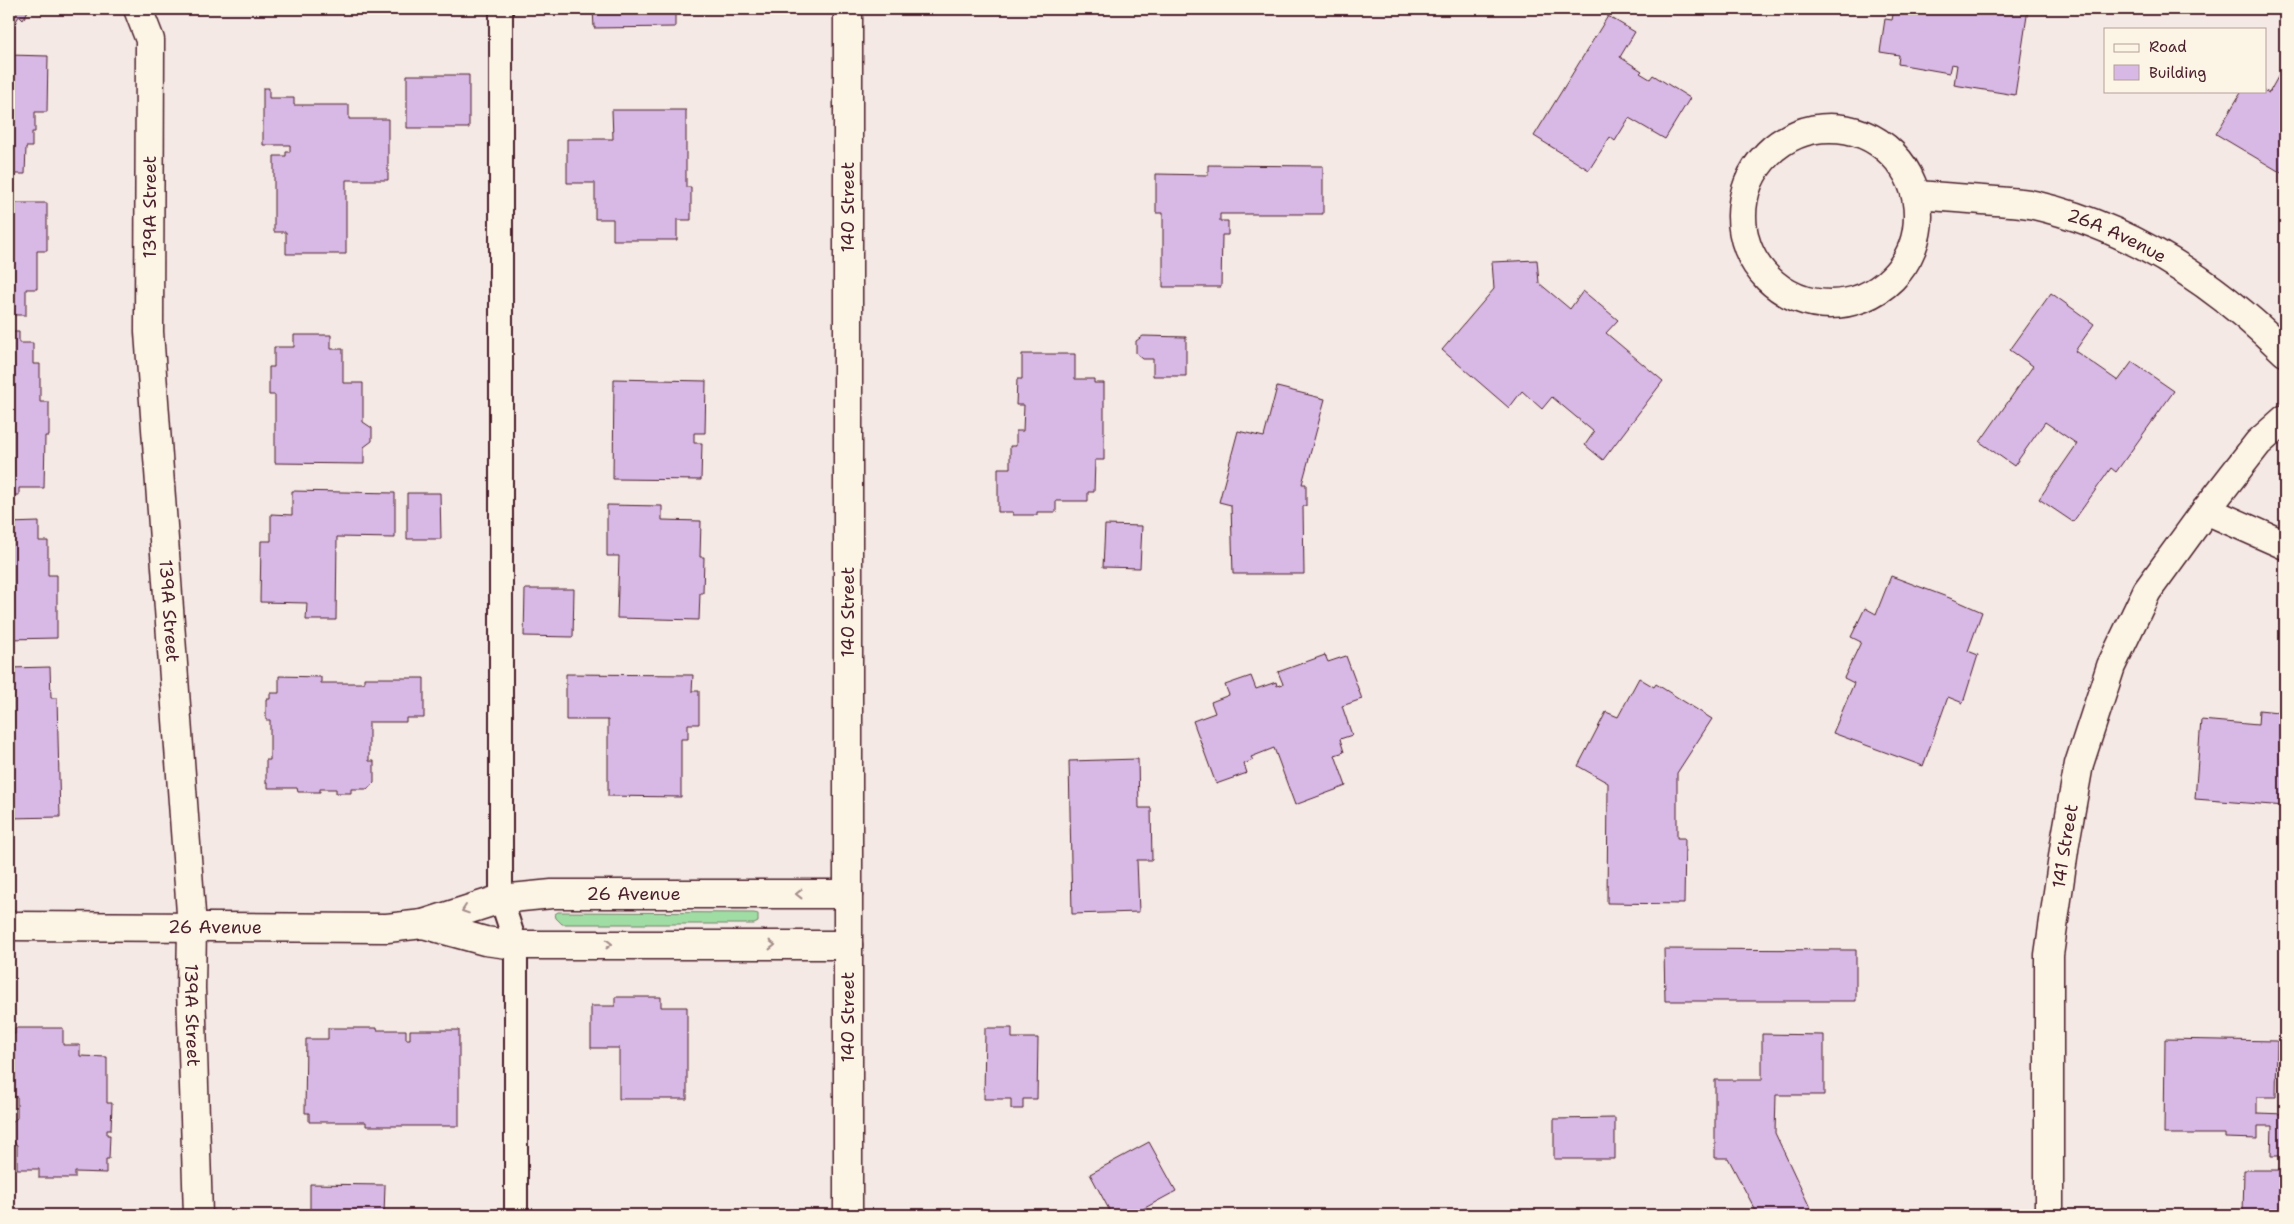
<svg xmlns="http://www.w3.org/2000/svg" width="2294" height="1224" font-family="'Shantell Sans',sans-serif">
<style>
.green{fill:#a0dda4;stroke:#757e68}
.building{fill:#d8b9e6;stroke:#4a1f2b}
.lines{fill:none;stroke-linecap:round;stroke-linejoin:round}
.lane-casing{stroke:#4a1f2b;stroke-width:26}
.street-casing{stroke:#4a1f2b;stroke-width:31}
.secondary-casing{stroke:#4a1f2b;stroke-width:31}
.lane{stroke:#fcf5e5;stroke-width:22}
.street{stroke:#fcf5e5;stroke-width:28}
.secondary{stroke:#fcf5e5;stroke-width:28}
.oneway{stroke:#a38a88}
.labels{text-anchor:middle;stroke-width:4;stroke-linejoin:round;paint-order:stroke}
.street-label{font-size:18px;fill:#4a1f2b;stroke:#fcf5e5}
</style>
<rect width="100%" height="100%" fill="#f5e9e5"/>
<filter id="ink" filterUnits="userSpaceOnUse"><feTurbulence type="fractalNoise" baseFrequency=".02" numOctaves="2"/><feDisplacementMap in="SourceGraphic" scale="10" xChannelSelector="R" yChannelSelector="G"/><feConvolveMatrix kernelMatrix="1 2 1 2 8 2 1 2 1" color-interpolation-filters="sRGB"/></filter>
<g filter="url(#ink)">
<!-- green -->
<path class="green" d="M558,912l196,1 4,1v8l-4,2h-192l-6,-6 -1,-4z"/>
<!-- building -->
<path class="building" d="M9,9h20l-6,11 -4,-4 -5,9 -5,-3z
M593,9h82v18l-81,1z
M1894,9h134l-13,86 -61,-10 3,-20 -6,-1 -2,9 -51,-9 1,-9 -19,-3 5,-33 7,1z
M1608,16l27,16 -15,25 22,14 -2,2 10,6 3,-4 37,23 -25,41 -36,-21 -14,23 -5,-4 -21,33 -55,-34z
M9,55l39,1 -1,56h-12v20h-3v15h-6l-1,27h-16z
M2284,66l1,1v108l-69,-41 26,-43h23l4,2z
M407,75h62v53h-62z
M263,88h6v10h25v7h55v14h39v61h-42v74h-60v-22h-12v-76h12v-4h4v-7h-27z
M612,110h74v77h5v33h-14v20h-64v-21h-18v-36h-28v-44h46z
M1208,165l115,1v48h-103v7h8v14h-6l-1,52h-58v-74h-7v-39l52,1z
M9,203h38v48h-10v38h-11v26h-17z
M1537,260l2,23 31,26 13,-18 35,29 -12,13 57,48 -60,79 -18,-15 9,-13 -42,-35 -10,12 -20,-18 -13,17 -67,-58 52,-61 -2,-27z
M2051,293l43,31 -19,27 43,30 14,-19 42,29 -58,81 -5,-4 -38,54 -34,-23 38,-55 -32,-22 -31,44 -34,-24 53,-76 -23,-16z
M9,332h10v11h14v21h7v38h9v34h-4l-1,52h-25v7h-10z
M294,335h37v14h12v34h20v39l9,6v13l-8,6v17l-89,-1v-68h-6v-28h5v-20h20z
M1143,336l43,1v39h-33v-17h-10l-7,-6v-12z
M1022,354h53v25h19v4h10v77h-9l-1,32h-6v9h-32v11h-19v3h-24v-3h-15v-44h12v-22h6v-15h7l1,-26h-8l1,-26h5z
M614,379l92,2 -1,52h-11v10h8l-1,37 -88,-1z
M1277,387l48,12 -23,85h4v22h-3l1,68h-71l-2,-69 -12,-3 19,-71 26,6z
M292,491l103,2v45l-58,-1 -1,83h-30l1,-17 -47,-1 1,-61h10v-27l21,1z
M407,493h33l1,46h-34z
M607,505l55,1v14l39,1 -1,36h4l-1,36h-3l-1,27 -82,-2 2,-62h-12z
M39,522v19h9v34h9v63l-48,1v-116z
M1105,525l37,1 -2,42 -37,-1z
M1891,576l64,24 27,12 -14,39 10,4 -15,48 -15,-6 -25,69 -90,-33 21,-50 -10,-5 17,-36 -10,-5 14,-29 11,6z
M525,589h49l-1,48 -49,-1z
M1325,655l3,7 18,-6 16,43 -20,7 10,29 -12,4 4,13 -9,3 11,31 -51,19 -21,-57 -23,9 2,3 -9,4 3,9 -31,11 -23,-63 22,-8 -4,-11 18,-7 -4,-10 26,-9 5,13 20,-7 1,4 6,-2 -5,-12z
M50,667l1,31h6l3,119 -51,1v-150z
M566,674l127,1 -1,16h7v33h-11v15h-7v58l-73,-1v-76h-42z
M279,676l42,1v6h43v-5h60v40h-18v4h-37v39h5v22l-7,6h-16v4h-15v-4h-16v3h-22l-1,-4h-29v-5h-2v-23h4v-40h-4v-21h4v-6h9z
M1639,678l15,9 2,-3 56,35 -35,54v65h8l-1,66 -77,-1 1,-120 -30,-17 28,-54 12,5z
M2280,683h5v123l-90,-7 6,-79 57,5 1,-15 19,2z
M1138,759l1,49h12l1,52h-15l2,52 -67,2 -3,-153z
M1664,949l192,1v51h-191z
M615,997h46v10h26v92h-68v-51h-28v-42h24z
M15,1028h48v17h17v11l27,1v46h5l-1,27h-4v5h3l-1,24h-3v14l-31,-1v6h-36v-9h-22v-24l-8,-7v-13l8,-7v-21h-8v-63h6z
M328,1028h49v2h29v9h4v-9h49v96h-93v-4h-57v-9h-4l1,-74h22z
M985,1028h27v10h26l-1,61h-14v10h-12v-10h-27z
M1762,1034l62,1v60h-48l-1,38 37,79 -7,3h-47l-30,-57h-13v-78h47z
M2165,1039l112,2 -1,56h-19v16l28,1v42h-14l1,-30h-14v13l-33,-1v-4h-61z
M1615,1118v41h-61v-40z
M1149,1142l27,49 -44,24h-20l-22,-41z
M2244,1170h41v45h-42z
M310,1184l75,1 -1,30h-74z"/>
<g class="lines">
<!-- lane casing -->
<g class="lane-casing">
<path id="lane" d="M501,9v890l15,46v270"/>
</g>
<!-- street casing -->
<g class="street-casing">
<g id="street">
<path id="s1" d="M138,9l12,31 -1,292 43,595 -1,61 7,227"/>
<circle cx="1830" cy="216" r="88"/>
<path id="s2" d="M1917,195c26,2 52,4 79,6 12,1 26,1 38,4 96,22 181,78 251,147"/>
<path d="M2206,510l79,35"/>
<path d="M423,924l62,17 31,4h332"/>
<path id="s3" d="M9,926l378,2 36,-4 78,-25 51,-5h296"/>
<path id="s4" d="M2049,1215v-260l16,-112 14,-79 32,-98 36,-75 59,-81 52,-67 27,-24"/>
</g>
</g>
<!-- secondary casing -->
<g class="secondary-casing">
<path id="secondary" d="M848,1215v-1206"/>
</g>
<!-- lane -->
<use href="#lane" class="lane"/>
<!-- street -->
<use href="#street" class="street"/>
<!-- secondary -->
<use href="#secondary" class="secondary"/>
</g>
<!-- one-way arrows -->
<defs><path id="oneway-chevron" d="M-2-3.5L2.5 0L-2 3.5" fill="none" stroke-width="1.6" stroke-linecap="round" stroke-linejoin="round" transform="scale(1.25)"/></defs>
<g class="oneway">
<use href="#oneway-chevron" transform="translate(799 894) rotate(180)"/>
<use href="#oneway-chevron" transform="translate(465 910) rotate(161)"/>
<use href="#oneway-chevron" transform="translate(609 944)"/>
<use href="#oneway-chevron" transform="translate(772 945)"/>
</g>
</g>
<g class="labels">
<!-- street labels -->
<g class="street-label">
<text transform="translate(150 207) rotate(-90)" y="6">139A Street</text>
<text transform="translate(848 207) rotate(-90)" y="6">140 Street</text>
<text dy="6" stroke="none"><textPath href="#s2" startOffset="206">26A Avenue</textPath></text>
<text dy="6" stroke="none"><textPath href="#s1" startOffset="605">139A Street</textPath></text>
<text transform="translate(848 612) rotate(-90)" y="6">140 Street</text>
<text dy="6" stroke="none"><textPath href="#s4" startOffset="370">141 Street</textPath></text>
<text dy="6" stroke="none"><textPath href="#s3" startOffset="629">26 Avenue</textPath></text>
<text dy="6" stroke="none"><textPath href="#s3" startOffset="206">26 Avenue</textPath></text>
<text dy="6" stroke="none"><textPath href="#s1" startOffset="1010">139A Street</textPath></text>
<text transform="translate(848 1017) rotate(-90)" y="6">140 Street</text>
</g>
</g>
<!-- margin -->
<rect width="2294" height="1224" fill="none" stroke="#fcf5e5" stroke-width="30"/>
<rect x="15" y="15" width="2264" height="1194" fill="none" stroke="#4a1f2b" stroke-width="2" filter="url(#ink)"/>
<!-- legend -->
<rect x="2104" y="28" width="162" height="65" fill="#fcf5e5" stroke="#b59f9b"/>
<rect x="2114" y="44" width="25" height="8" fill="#fcf5e5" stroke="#b59f9b"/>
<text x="2149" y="52" font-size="15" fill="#4a1f2b">Road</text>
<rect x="2114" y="65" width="25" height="15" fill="#d8b9e6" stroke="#b59f9b"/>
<text x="2149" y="78" font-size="15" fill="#4a1f2b">Building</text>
</svg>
